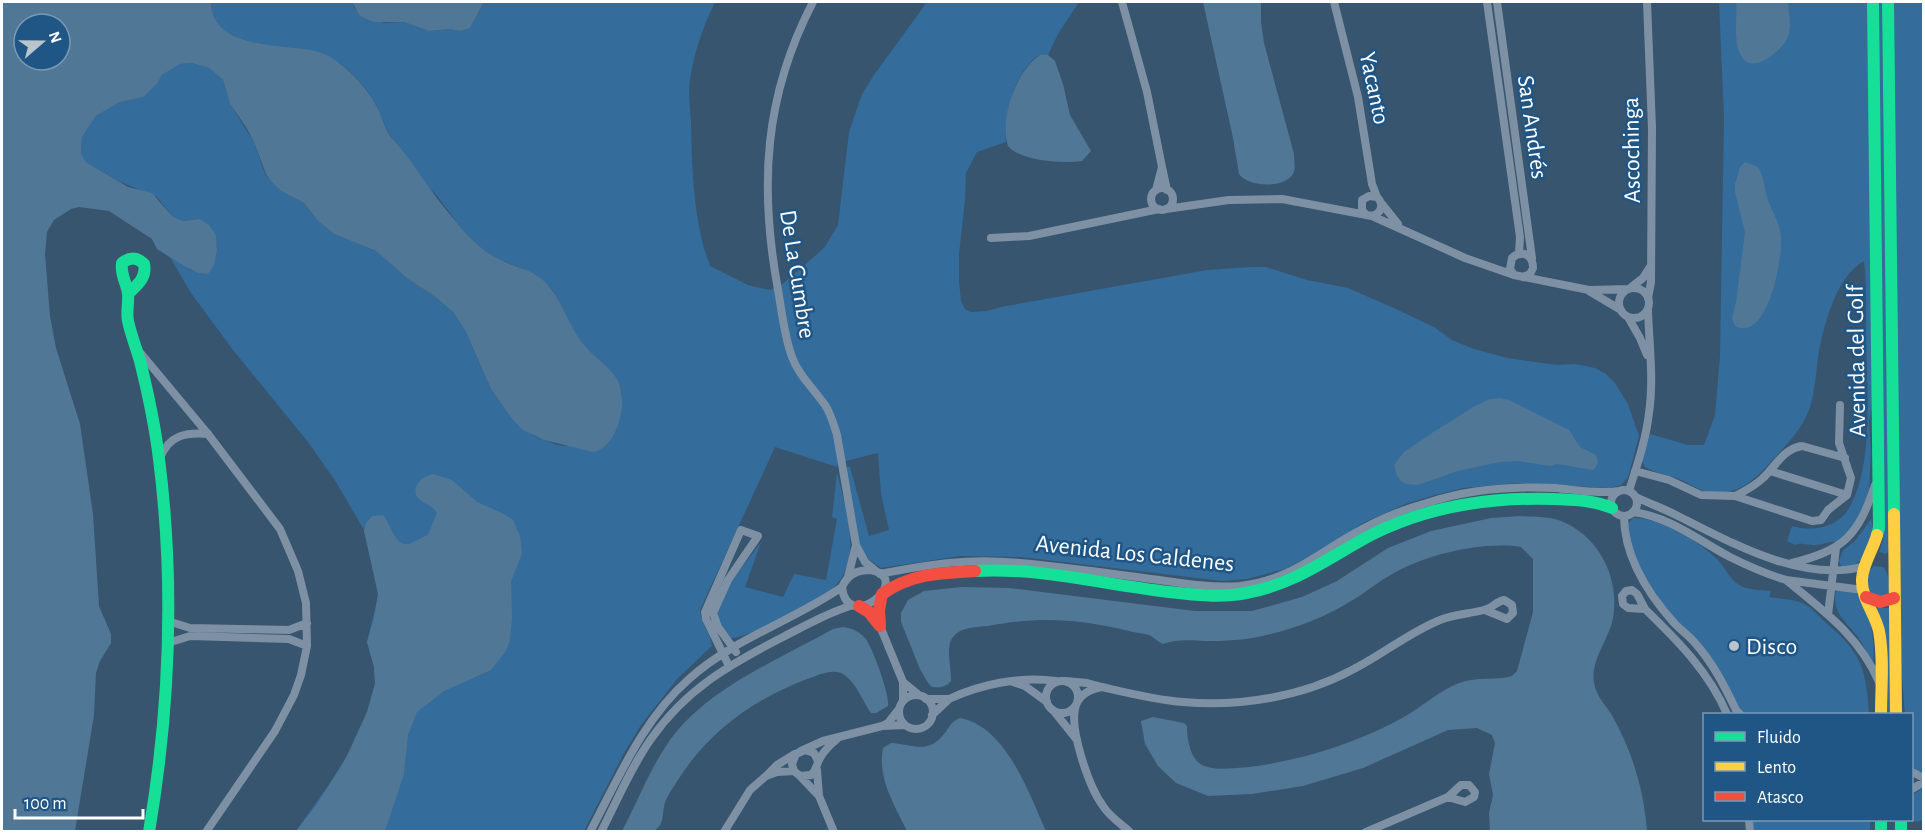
<svg xmlns="http://www.w3.org/2000/svg" width="1925" height="833" font-family="'Alegreya Sans',sans-serif">
<style>
.green{fill:#346c9b}
.water{fill:#517797;fill-rule:evenodd}
.lines{fill:none;stroke-linecap:round;stroke-linejoin:round}
.street{stroke:#7e91a4;stroke-width:8}
.fast{stroke:#16e098;stroke-width:12}
.slow{stroke:#ffcf43;stroke-width:12}
.jam{stroke:#f24e42;stroke-width:12}
.poi-dot{fill:#b9c4cc;stroke:#205685;stroke-width:2}
.labels{text-anchor:middle;stroke-width:5;stroke-linejoin:round;paint-order:stroke}
.street-label{font-size:24px;fill:#fff;stroke:#205685}
.poi-label{font-size:24px;fill:#fff;stroke:#205685;text-anchor:start}
</style>
<rect width="100%" height="100%" fill="#37556e"/>
<!-- green -->
<path class="green" d="M211,2h141l3,7 29,14 20,-1 25,9 21,-2 10,2 10,-3 14,-26h231c-12,25 -21,50 -25,78 -2,13 0,28 1,41 1,47 2,100 19,145l38,19 22,5 14,-7 40,-35 14,-23 11,-93 13,-38 12,-19 53,-73h152l-21,32 -10,21h-9c-25,18 -35,57 -33,87l-29,10 -11,21 -1,27 -6,54v27l2,20 4,8 6,3 16,-1 14,-4 206,-37 44,-3h15l41,13 41,8 48,21 38,18 18,13 22,9 33,9 50,7 18,-1 20,4 11,6 9,9 13,21 11,32 -11,41 -7,8 -12,3 -92,-5 -53,5 -29,7 -27,8 -45,20 -46,29 -32,17 -38,10 -25,2 -201,-24 -61,-1 -79,12 -16,-11 -6,-13 -13,-77h4l19,69 20,-6 -8,-36 -3,-41 -40,10 -1,4 -62,-20 -75,163c0,13 11,23 12,36l-34,32 -37,47 -18,30 -39,76h-288l41,-58 13,-23 17,-38 8,-28 -1,-17 -7,-25 10,-40 1,-8 -3,-17 -11,-47 -28,-48 -28,-40 -75,-92 -42,-57 -21,-36 21,13 13,4c21,-28 15,-29 -4,-55l-17,2 -11,-5 -15,-19 -39,-16 -32,-19 -5,-9 1,-16 14,-21 24,-14 23,-6 14,-12 5,-9 18,-11 12,-1 17,5 14,12 7,24 24,38 11,32 16,17 23,12 14,18 16,13 42,17 32,28 26,17 19,16 12,18 26,59 21,30 22,17 23,9 10,1 52,-27c2,-8 4,-22 2,-31 -5,-17 -25,-27 -36,-41 -18,-21 -21,-49 -43,-68 -14,-11 -34,-14 -49,-23 -24,-14 -39,-38 -55,-59 -4,-5 -9,-9 -13,-13 -9,-11 -15,-23 -23,-34 -4,-6 -10,-11 -14,-18 -4,-8 -7,-17 -11,-25 -9,-18 -25,-36 -42,-47 -33,-20 -123,-2 -124,-58z
M1719,2h149l4,401 -3,20 2,29 -2,39 -14,34 -19,17c-7,-1 -13,3 -20,3 -8,1 -13,-3 -21,0l-8,-4 5,-15c20,6 46,2 57,-18 25,-42 18,-120 17,-169 0,-26 1,-52 -2,-78 -28,15 -41,66 -46,96 -2,16 -3,34 -8,50 -7,22 -24,38 -39,55 -18,20 -38,37 -67,29 -8,-3 -16,-8 -25,-12 -11,-4 -24,-6 -34,-12l-3,-6 8,-27 38,11h16l11,-30 5,-59 4,-238z
M1877,2h5v10l7,536 -1,4 -2,2 -7,-2 4,-11v-43z
M1891,2h33l-1,770 -7,-2 -4,-4v-52h-7l-6,-72z
M837,472c7,32 26,83 0,112 -14,16 -37,24 -55,34 -13,6 -39,21 -52,20 -6,-6 -12,-15 -13,-24 -1,-16 34,-58 44,-72l-16,45 38,10 11,-23 32,6 11,-61 -5,-2z
M1633,518c24,-2 69,25 85,42 7,8 12,19 21,25 9,5 21,5 32,6l-2,6c10,2 23,2 33,6 8,3 16,12 22,18 37,31 42,46 45,93h-129l-1,-6 -71,-96 -31,-48 -7,-18 -3,-21z
M1871,519c7,23 -5,47 -29,49l-3,-7 4,-11 12,-9z
M1874,566l9,1c7,8 10,25 1,33l-14,-5c-2,-11 -6,-21 4,-29z
M1838,589c6,2 14,2 19,5 13,10 19,52 16,68 -5,-8 -10,-17 -15,-25 -11,-15 -27,-25 -22,-46z
M1877,608h12l2,106h-5z
M1923,788v32l-6,2 -6,-2 1,-25z
M1752,820h118v11h-117z"/>
<!-- water -->
<path class="water" d="M2,2h209c1,48 71,42 104,49 8,2 17,6 24,12 15,11 29,27 38,44 5,9 7,20 13,29 4,5 9,9 12,14 16,20 29,42 46,62 15,18 30,38 53,48 13,7 29,9 41,19 19,17 24,40 38,61 10,15 28,24 37,39 12,20 2,68 -24,73l-49,-12 -21,-10 -11,-11 -21,-30 -26,-59 -12,-18 -19,-16 -26,-17 -32,-28 -42,-17 -16,-13 -14,-18 -23,-12 -9,-9 -6,-8 -12,-32 -8,-15 -16,-23 -7,-24 -14,-12 -17,-5 -12,1 -18,11 -5,9 -14,13 -23,5 -24,14 -14,21 -1,16 5,9 32,19 10,6 24,6 20,23 11,5 17,-2 9,6 7,10 1,16 -3,14 -6,9 -10,-1 -14,-7 -27,-17 -5,-10 -43,-28 -30,-4 -8,2 -17,11 -7,12 -2,22 5,62 6,32 24,76 13,90 6,92 12,28v9l-11,18 -4,12 -2,42 -19,116h-73zM24,24h36v36h-36z
M352,2h132l-14,26 -10,3 -10,-2 -21,2 -25,-9h-30l-14,-6z
M1203,2h58v20l3,21 30,111c0,6 2,14 -1,20 -9,15 -45,13 -54,0l-6,-36z
M1736,2h52c1,11 4,27 -1,37 -6,12 -35,36 -45,18 -10,-16 -4,-37 -6,-55z
M1040,55h8l7,6 8,23 7,31 21,36 -9,10c-18,3 -62,0 -74,-15 -9,-28 8,-75 32,-91z
M1745,162l13,5c6,10 6,19 9,30 4,13 13,25 14,39 2,21 -13,107 -46,90l-3,-8 4,-16 9,-70 -10,-40v-8l5,-17z
M1500,398l9,2 60,30 11,17 16,8c3,6 2,11 -3,15l-36,-6 -7,2 -32,-5 -18,1 -42,9 -40,14 -12,-1 -5,-3 -4,-5 -3,-11 10,-13 31,-21 40,-25 15,-7z
M433,474l19,6 25,22 25,11 11,7 7,16 2,18 -11,27 1,36 -2,23 -4,11 -15,19 -47,21 -27,21 -9,23 -4,39 -19,57h-89l21,-27 29,-46 21,-46 8,-28 -1,-17 -7,-25 7,-25 4,-23 -14,-63 2,-8 6,-7 11,-1c7,8 12,32 26,29 6,-2 12,-7 19,-9l9,-22c-4,-10 -28,-11 -20,-28 3,-6 9,-9 16,-11z
M1520,516c13,1 29,0 41,5 38,15 59,57 52,97 -4,22 -23,42 -19,65 2,14 14,24 20,36 19,35 30,72 33,112h-157l-1,-18 4,-18 -4,-21 6,-31 -3,-8 -15,-7 -29,2 -85,38 -60,18 -51,8 -44,2 -32,-13 -18,-17 -13,-22 -4,-23 12,-4 31,6 3,3c0,13 3,34 17,40 14,5 31,2 45,1 55,-7 108,-24 155,-50 19,-11 35,-26 55,-34 18,-7 38,-2 53,-7l5,-5 16,-59v-53l-12,-12c-40,-6 -98,8 -132,29 -13,7 -25,18 -38,25 -24,15 -52,26 -80,33 -19,5 -39,7 -59,7 -17,0 -33,-3 -49,3 -5,-2 -7,-5 -12,-8 -5,-3 -15,-3 -22,-5 -49,-12 -91,-15 -141,-5 -11,1 -27,1 -34,10 -10,10 -2,32 -3,45 -5,6 -11,7 -19,6l-4,-4 -8,-14 -19,-47v-9l7,-13 16,-9 38,-4 47,1 186,23h57l50,-14 35,-16 51,-33 43,-17 60,-13z
M843,627c8,1 16,4 22,11 7,8 25,57 23,68l-12,7h-5c-9,-13 -15,-32 -30,-40 -10,-4 -23,2 -31,5 -55,20 -101,53 -132,102 -4,6 -9,13 -12,20 -5,11 0,24 -12,31h-32c15,-28 26,-58 44,-85 38,-57 109,-84 167,-117z
M960,718c47,9 69,76 86,113h-139c-12,-25 -30,-53 -24,-83l8,-5c21,1 37,12 53,-9 6,-7 6,-12 16,-16z"/>
<g class="lines">
<!-- street -->
<path class="street" d="M813,2c-49,94 -54,184 -35,288 4,22 6,45 14,67 7,19 22,32 33,48 6,9 9,20 12,30l19,110
M1122,2l25,90 15,75
M1334,2l24,95 14,87 5,13
M1487,2l33,235 -1,16
M1497,2l35,256
M1647,2l5,126 -1,154 -3,16
M1151 199a11 11 0 1 1 22 0a11 11 0 1 1-22 0Z
M1156,190l6,-23 5,23
M1382,204l16,20
M1166,209l63,-9 53,-1 90,17c10,-3 12,-12 5,-19l-8,-1 -7,4v10l4,5
M1372,216l93,42 49,17 75,15 40,-1 14,-11 7,-11
M991,238l38,-2 130,-27
M1514,275l-4,-6 2,-11c10,-9 21,-3 21,10l-3,6 -7,3
M1619 303a15 15 0 1 1 30 0a15 15 0 1 1-30 0Z
M1589,291l32,19
M1628,317l12,21 7,17
M138,350l70,84 72,95 18,42 8,32 1,43 -6,29 -7,20 -19,36 -69,101
M160,458c9,-23 26,-26 48,-24
M1635,471l34,9 32,15 34,1 77,25 9,-1 7,-10 19,-15 4,-17 -12,-35 1,-38
M1770,471l77,24
M1611 503a13 13 0 1 1 26 0a13 13 0 1 1-26 0Z
M1629,491c8,-26 17,-51 20,-78 5,-33 0,-70 -1,-103
M1735,496c10,-5 20,-10 28,-18 13,-12 20,-29 39,-32l43,12
M1636,497c14,7 29,12 42,19 54,27 126,68 187,50
M1633,512c37,5 65,28 97,45 18,9 36,17 56,23l77,10
M1624,516c0,40 24,78 51,108 6,6 14,12 20,19 18,20 30,44 41,67l4,4
M1792,563c52,-13 66,-27 83,-78
M871,570c44,9 -24,65 -29,17 6,-13 15,-17 29,-17z
M880,574c50,-10 88,-16 140,-11 46,4 93,11 139,17 27,4 54,8 81,6 47,-5 76,-31 115,-53 23,-13 49,-24 75,-31 40,-13 83,-16 125,-14 22,2 43,6 64,3
M848,577l8,-32 9,17 11,9
M1786,580c37,30 74,57 93,102
M1632,590l5,4 8,15 -17,-1 -5,-4 -1,-8 4,-5z
M1645,609c33,32 64,63 82,105
M1828,615l8,-67
M171,622l19,6 49,1 50,1 18,-7
M880,626l23,56
M171,642l19,-6 99,3 18,7
M729,666l-23,-47 -1,-7 36,-82 17,6 -30,44 -15,33 5,14 18,25
M1046 697a16 16 0 1 1 32 0a16 16 0 1 1-32 0Z
M1065,681l22,2 15,4c-11,2 -22,7 -26,18 -8,22 13,82 27,101 6,10 18,18 27,26
M1013,682l12,4 22,16
M1102,687c26,6 54,13 81,15 56,5 119,-5 169,-32 30,-15 56,-37 88,-50 14,-6 29,-6 44,-10 8,-2 12,-8 20,-10l8,5 1,8 -6,6 -22,-9
M899 712a17 17 0 1 1 34 0a17 17 0 1 1-34 0Z
M926,699h23l-17,16
M949,699c32,-15 72,-23 107,-18
M903,701v-19l16,13
M899,709l-11,14 -6,3 23,-1
M1053,710l24,30
M801,751l22,-10 59,-15
M818,761l-4,-8 -9,-3 -9,4 -4,10 2,7 6,5 11,-1c6,-5 5,-10 9,-17 4,-7 11,-14 17,-19
M794,771l-17,1 -11,4 11,-11 18,-11
M1912,772l12,6
M800,776l19,20 -2,-26
M1912,789l12,-7
M819,796l15,36
M1749,820l1,12
M590,832c28,-53 53,-113 99,-153 44,-40 104,-58 153,-92
M601,832c16,-31 30,-65 50,-93 35,-50 79,-75 132,-102 23,-12 45,-24 70,-32
M724,832l26,-42 16,-14
M1366,832l82,-35 13,-12h8l6,7 -1,5 -9,5 -17,-5"/>
<!-- fast -->
<path class="fast" d="M1873,2l6,526 -2,7
M1888,2l6,512
M128,294c9,-9 19,-16 16,-30 -7,-7 -14,-7 -22,-1 -2,12 5,20 6,31 1,9 -2,18 0,27 3,14 8,26 12,40 8,32 15,65 19,98 16,126 11,249 -10,373
M975,571c65,-4 130,14 194,21 26,3 52,6 77,1 50,-9 83,-36 127,-59 56,-28 119,-37 181,-35 20,1 39,1 58,9
M1881,820v12
M1901,820v12"/>
<!-- slow -->
<path class="slow" d="M1894,514l2,200
M1877,535c-4,15 -14,28 -15,44 -1,19 13,34 17,52 5,27 2,56 2,83"/>
<!-- jam -->
<path class="jam" d="M1866,597l14,5 14,-4
M859,606l10,6 11,14 -1,-16 3,-16c30,-21 58,-21 93,-23"/>
</g>
<!-- markers -->
<circle class="poi-dot" cx="1734" cy="646" r="6"/>
<g class="labels">
<!-- street labels -->
<g class="street-label">
<text transform="translate(1375 88) rotate(78)" y="8">Yacanto</text>
<text transform="translate(1533 127) rotate(82)" y="8">San Andrés</text>
<text transform="translate(1631 150) rotate(-91)" y="8">Ascochinga</text>
<text transform="translate(798 274) rotate(81)" y="8">De La Cumbre</text>
<text transform="translate(1856 361) rotate(-91)" y="8">Avenida del Golf</text>
<text transform="translate(1135 553) rotate(6)" y="8">Avenida Los Caldenes</text>
</g>
<!-- poi labels -->
<g class="poi-label">
<text x="1746" y="654">Disco</text>
</g>
</g>
<!-- border -->
<rect width="1925" height="833" fill="none" stroke="#ffffff" stroke-width="6"/>
<!-- legend -->
<rect x="1703" y="713" width="210" height="108" fill="#205685" stroke="#799ab6" stroke-width="1.5"/>
<rect x="1715" y="732" width="30" height="9" fill="#16e098" stroke="#799ab6" stroke-width="1.5"/>
<text x="1757" y="743" font-size="18" fill="#ffffff">Fluido</text>
<rect x="1715" y="762" width="30" height="9" fill="#ffcf43" stroke="#799ab6" stroke-width="1.5"/>
<text x="1757" y="773" font-size="18" fill="#ffffff">Lento</text>
<rect x="1715" y="792" width="30" height="9" fill="#f24e42" stroke="#799ab6" stroke-width="1.5"/>
<text x="1757" y="803" font-size="18" fill="#ffffff">Atasco</text>
<!-- north arrow -->
<g transform="translate(42 42) rotate(70)"><circle r="28" fill="#205685" stroke="#799ab6" stroke-width="1.5"/>
<path d="M0-4.5L10 22L0 15L-10 22Z" fill="#b9c4cc"/>
<text y="-9" font-size="16" font-weight="bold" text-anchor="middle" fill="#ffffff">N</text>
</g>
<!-- scale -->
<path d="M15 809v9h128v-9" fill="none" stroke="#ffffff" stroke-width="3"/>
<text x="24" y="809" font-size="18" fill="#ffffff" stroke="#205685" stroke-width="4.5" paint-order="stroke">100 m</text>
</svg>
